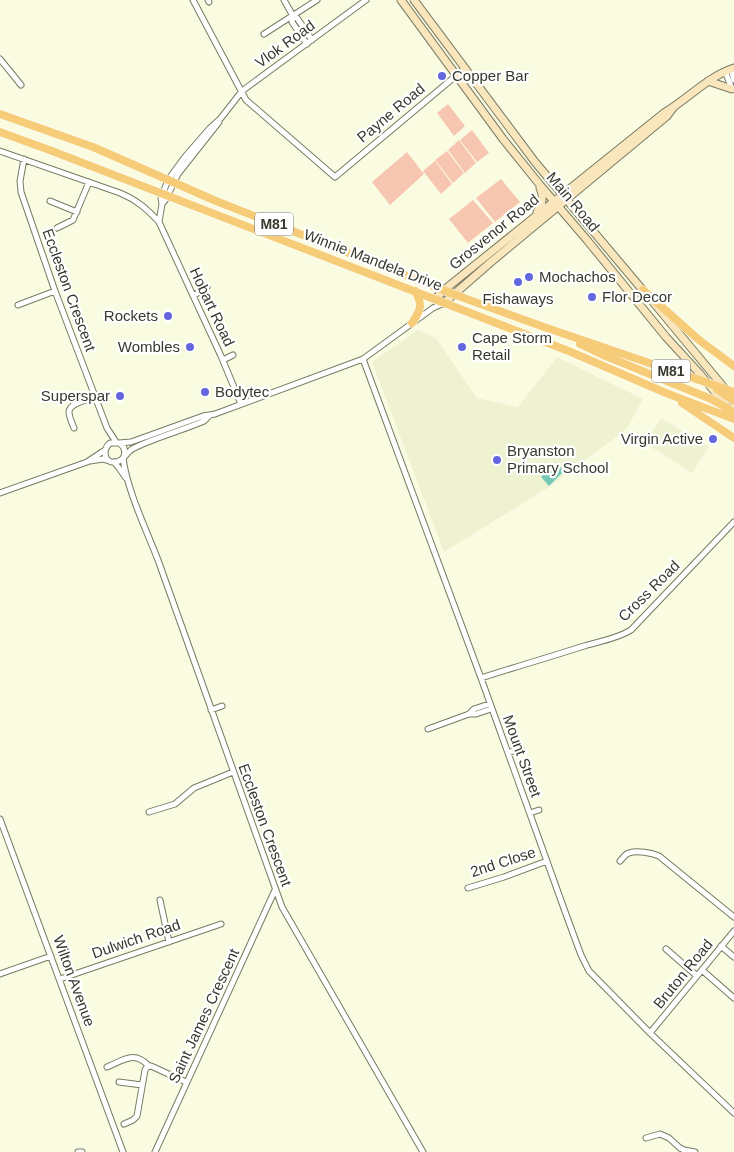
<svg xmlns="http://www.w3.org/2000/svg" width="734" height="1152" font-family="Arial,sans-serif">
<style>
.built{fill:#eff2d1}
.green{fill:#f7c6b1}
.water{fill:#73c9b5}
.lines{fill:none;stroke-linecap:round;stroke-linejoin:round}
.street-casing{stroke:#787a63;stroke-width:7}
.secondary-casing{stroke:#787a63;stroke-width:9}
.primary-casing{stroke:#fff;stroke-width:9}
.street{stroke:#fff;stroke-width:5}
.secondary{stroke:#fae6bc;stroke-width:7}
.primary{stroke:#f6cc79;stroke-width:8}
.poi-dot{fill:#6266df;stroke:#fff;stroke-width:2}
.labels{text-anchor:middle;stroke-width:4.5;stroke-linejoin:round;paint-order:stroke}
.shield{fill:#fff;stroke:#74746d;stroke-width:1}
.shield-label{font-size:14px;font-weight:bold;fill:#38392e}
.street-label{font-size:15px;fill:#38392e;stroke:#fff}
.poi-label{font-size:15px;fill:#38392e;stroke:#fff;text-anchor:start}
</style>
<rect width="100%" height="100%" fill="#fafce2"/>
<!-- built -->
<path class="built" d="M418,330l18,8 41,60 41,9 39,-50 86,42 -17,31 -80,59 -102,63 -72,-190z
M661,418l48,29 -17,26 -47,-30z"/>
<!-- green -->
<path class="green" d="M448,104l17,22 -11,10 -17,-23z
M472,130l17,23 -12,9 -17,-22z
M459,140l17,23 -11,10 -17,-23z
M447,151l17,22 -11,10 -18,-23z
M407,152l17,22 -34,31 -18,-23z
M435,161l17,23 -11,10 -18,-23z
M501,179l19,23 -25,20 -19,-24z
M473,200l20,23 -25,20 -19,-24z"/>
<!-- water -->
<path class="water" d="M556,463l8,8 -15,15 -8,-9z"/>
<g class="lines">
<!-- street casing -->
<g class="street-casing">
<path id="street" d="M193,0l53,100 89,77 129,-108
M208,0l1,2
M284,0l9,16 -1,6 15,22
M293,16l4,2 15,22
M264,34l53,-34
M0,59l21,26
M731,69l3,11
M725,71l7,18h2
M0,151l120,42c17,7 27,16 39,29l62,134 20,48
M24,159l-4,22 1,11 34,99 52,137 9,14
M50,201l27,11
M162,204l4,-5 12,-25 41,-52
M159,222l3,-18 -1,-6 7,-18 16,-22 26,-30 11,-10 21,-27 124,-91
M57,228l16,-8 16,-38
M193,296l14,-9
M18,305l37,-14
M363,359l118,319 86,239 14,38 8,16 4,4 57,58 84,80
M223,360l10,-5
M74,428c-2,-5 -5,-11 -5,-16 0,-9 19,-12 26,-15
M119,443l12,-1 72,-26 12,-2 148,-55 70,-51 11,-5
M124,456c2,-6 0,-10 -5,-13h-9c-8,7 -6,21 6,19 8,-1 11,-11 18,-14 22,-11 47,-17 70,-27l5,-5
M123,458c4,32 23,71 35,102l124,347 141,245
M90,461l13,-2 6,2
M114,462l5,6 7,10
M0,493l87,-31 18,-12
M481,678c34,-11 69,-21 103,-32 16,-5 33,-7 47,-16l103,-108
M211,710l11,-4
M469,714l5,-5 15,-5
M428,729l41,-15h7l15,-5
M508,753l13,-5
M149,812l26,-8 19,-16 39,-16
M530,813l9,-3
M0,819l123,333
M620,861c3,-3 5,-7 9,-8 8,-3 23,0 30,3l75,61
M468,888l36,-11 43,-16
M160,900l9,42
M721,946l13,11
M666,949l31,27
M702,970l32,28
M0,974l51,-18
M60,979l161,-55
M650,1033l84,-102
M107,1067c17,-7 27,-17 42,-1
M119,1082l23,3
M124,1124l9,-4 4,-4 8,-46 2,-3 4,-1 35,16
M646,1138l14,-4 9,4 11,10 4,2 11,2
M78,1152h4
M155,1152l120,-262"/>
</g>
<!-- secondary casing -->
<g class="secondary-casing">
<path id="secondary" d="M401,0l102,139 37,46 47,55 79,97 34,37 29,35
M414,0l121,162 111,132
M708,81l24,8
M537,212c6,-8 7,-15 3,-24
M435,299l9,-9 220,-177c24,-14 43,-36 70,-45
M653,302l73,88
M444,303l47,-41 176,-146 6,-8"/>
</g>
<!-- primary casing -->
<g class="primary-casing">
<path id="primary" d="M0,114l93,33 123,54 237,93 91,33 190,65
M0,132l52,19 519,201 95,41 68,26
M643,290l56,50 35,26
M412,323c9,-13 11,-18 3,-32
M580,344l23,11 108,44 23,13
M717,389l17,12
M682,403l52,35"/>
</g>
<!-- street -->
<use href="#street" class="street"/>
<!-- secondary -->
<use href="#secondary" class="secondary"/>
<!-- primary -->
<use href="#primary" class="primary"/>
</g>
<!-- markers -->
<g class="poi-dot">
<circle cx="442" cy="76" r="5"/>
<circle cx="529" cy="277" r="5"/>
<circle cx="518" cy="282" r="5"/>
<circle cx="592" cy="297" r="5"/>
<circle cx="168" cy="316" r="5"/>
<circle cx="190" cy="347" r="5"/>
<circle cx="462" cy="347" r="5"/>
<circle cx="205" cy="392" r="5"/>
<circle cx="120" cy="396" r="5"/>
<circle cx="713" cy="439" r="5"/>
<circle cx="497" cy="460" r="5"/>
</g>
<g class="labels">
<!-- shield labels -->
<g class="shield">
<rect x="255" y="212.5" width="38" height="23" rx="4"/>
<rect x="652" y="359.5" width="38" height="23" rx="4"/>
</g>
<g class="shield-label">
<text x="274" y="229">M81</text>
<text x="671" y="376">M81</text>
</g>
<!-- street labels -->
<g class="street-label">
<text transform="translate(285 44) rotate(-36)" y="5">Vlok Road</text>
<text transform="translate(391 113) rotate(-40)" y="5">Payne Road</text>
<text transform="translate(573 202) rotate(50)" y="5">Main Road</text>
<text transform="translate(494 232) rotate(-39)" y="5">Grosvenor Road</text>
<text transform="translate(373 260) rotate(21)" y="5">Winnie Mandela Drive</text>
<text transform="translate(69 290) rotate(70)" y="5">Eccleston Crescent</text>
<text transform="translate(212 307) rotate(65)" y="5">Hobart Road</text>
<text transform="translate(649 591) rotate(-45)" y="5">Cross Road</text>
<text transform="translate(522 756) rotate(70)" y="5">Mount Street</text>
<text transform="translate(265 825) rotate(70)" y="5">Eccleston Crescent</text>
<text transform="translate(503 862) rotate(-18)" y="5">2nd Close</text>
<text transform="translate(136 939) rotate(-19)" y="5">Dulwich Road</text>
<text transform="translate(683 974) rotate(-51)" y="5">Bruton Road</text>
<text transform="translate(74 981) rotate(70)" y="5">Wilton Avenue</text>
<text transform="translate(204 1016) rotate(-65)" y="5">Saint James Crescent</text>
</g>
<!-- poi labels -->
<g class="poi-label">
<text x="452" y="81">Copper Bar</text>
<text x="539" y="282">Mochachos</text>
<text x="602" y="302">Flor Decor</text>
<text x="518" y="304" text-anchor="middle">Fishaways</text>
<text x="158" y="321" text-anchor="end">Rockets</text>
<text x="472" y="343">Cape Storm<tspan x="472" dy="17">Retail</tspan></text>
<text x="180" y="352" text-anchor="end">Wombles</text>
<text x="215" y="397">Bodytec</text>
<text x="110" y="401" text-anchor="end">Superspar</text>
<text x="703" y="444" text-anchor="end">Virgin Active</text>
<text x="507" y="456">Bryanston<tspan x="507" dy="17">Primary School</tspan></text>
</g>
</g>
</svg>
